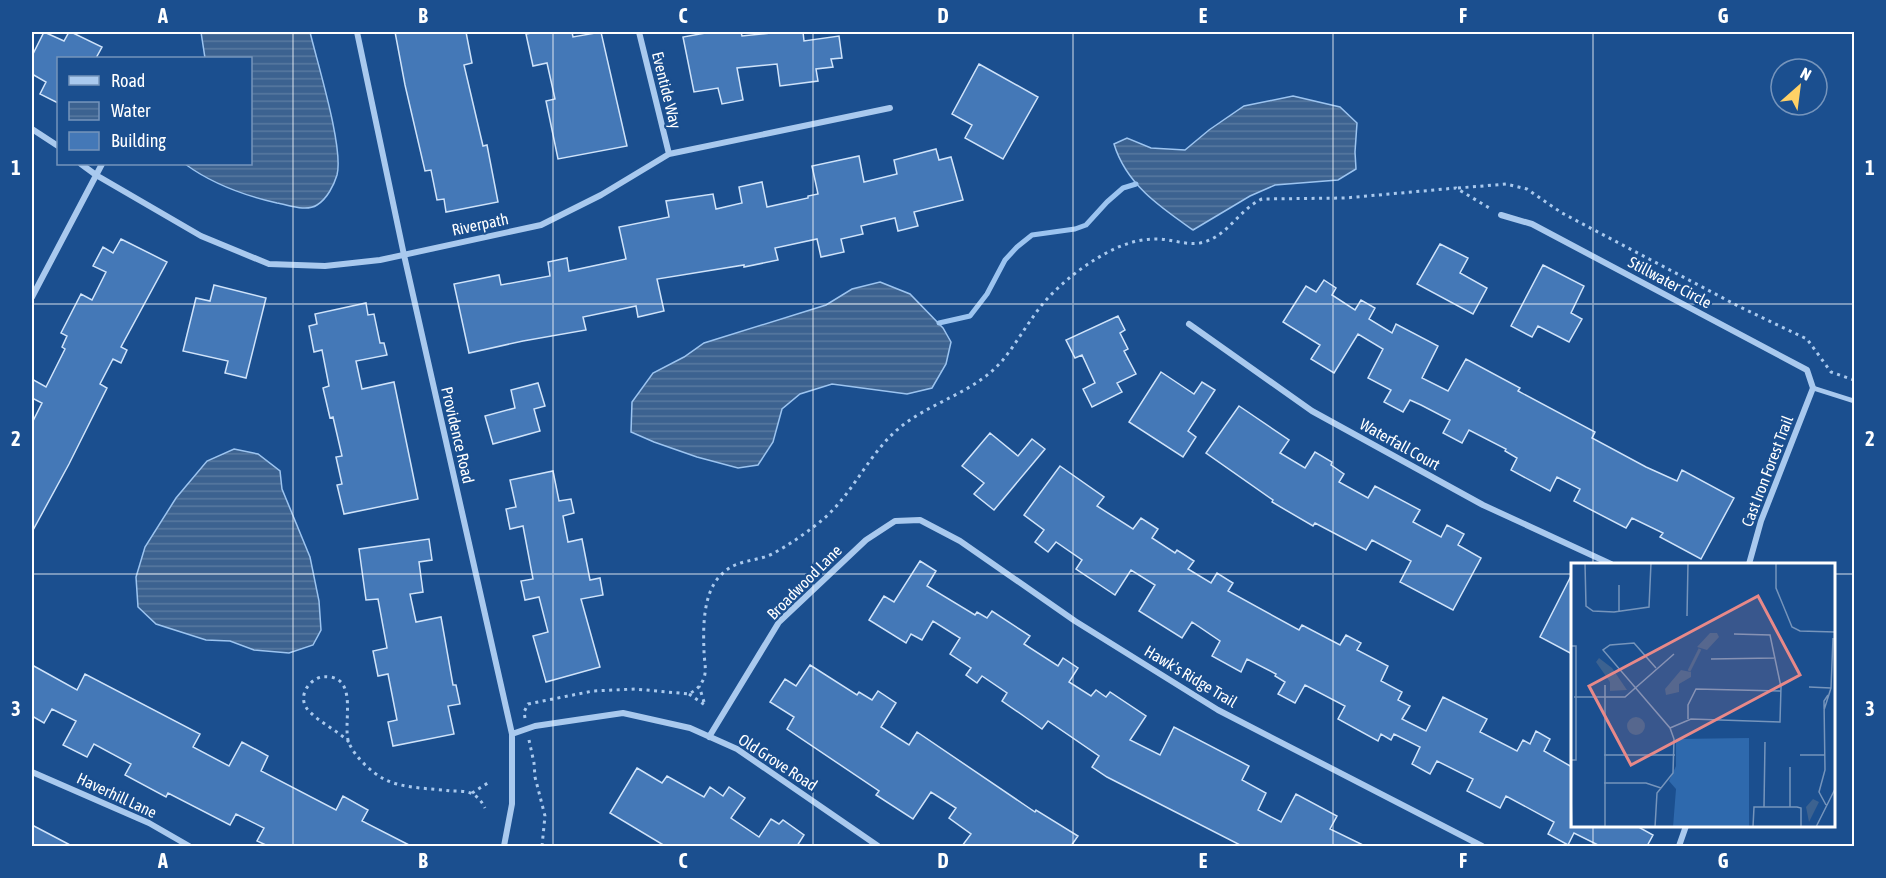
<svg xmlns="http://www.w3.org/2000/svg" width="1886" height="878" font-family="'Asap Condensed',sans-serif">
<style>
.water{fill:url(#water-rules);stroke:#9cc4f0;stroke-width:1.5}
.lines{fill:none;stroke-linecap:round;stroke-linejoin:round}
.stream{stroke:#9cc4f0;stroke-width:5}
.building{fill:#4478b7;stroke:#cfe3fa;stroke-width:1.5}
.path{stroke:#a9c9ee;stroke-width:3;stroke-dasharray:3 4.5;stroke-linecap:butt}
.lane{stroke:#a9c9ee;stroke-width:4.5}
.street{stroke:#a9c9ee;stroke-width:6}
.grid{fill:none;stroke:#fff;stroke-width:1.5;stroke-opacity:0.55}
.labels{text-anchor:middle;stroke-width:4.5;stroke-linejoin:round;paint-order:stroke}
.street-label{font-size:16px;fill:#fff;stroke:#1b4f8f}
.inset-river{fill:none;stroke:#3c6290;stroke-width:3}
.inset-road{fill:none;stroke:#7695bc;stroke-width:1.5}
.view{fill:#e88989;fill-opacity:0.15;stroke:#e88989;stroke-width:3}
.inset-edge{fill:none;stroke:#fff;stroke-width:3}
.neatline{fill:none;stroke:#fff;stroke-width:2}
.grid-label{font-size:20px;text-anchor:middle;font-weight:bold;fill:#fff}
</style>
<defs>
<pattern id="water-rules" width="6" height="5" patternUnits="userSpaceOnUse" patternTransform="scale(1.5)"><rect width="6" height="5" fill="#3c6290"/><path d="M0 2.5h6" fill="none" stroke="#597aa1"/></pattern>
</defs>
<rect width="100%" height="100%" fill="#1b4f8f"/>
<!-- water -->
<path class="water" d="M201,32h109c7,30 34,116 27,143 -3,10 -10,24 -20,30 -11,7 -28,0 -40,-2 -31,-7 -66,-20 -92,-39h65v-106h-45z
M1293,96l47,11 17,16 -2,29 1,17 -18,11 -63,5 -25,11 -57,34c-33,-23 -67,-46 -79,-86l13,-6 24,10 34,2 24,-20 35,-24z
M880,282l30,12 33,34 8,14 -5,22 -14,24 -25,6 -75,-10 -32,10 -18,15 -9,33 -15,23 -20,3 -41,-11 -43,-15 -23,-10 1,-30 21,-29 31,-16 20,-14 122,-38 26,-16z
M234,449l24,5 22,17 2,18 28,68 9,44 2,29 -8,15 -24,8 -35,-3 -24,-9 -24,-1 -50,-16 -18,-17 -2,-30 9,-30 31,-49 31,-37z"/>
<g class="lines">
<!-- stream -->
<path class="stream" d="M939,323l31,-7 17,-22 18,-34 12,-13 15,-12 43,-6 11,-4 21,-23 16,-14 13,-4"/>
</g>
<!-- building -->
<path class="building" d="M44,32l20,9 5,-9h2l31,15 -6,11h-38v45l-18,-9 6,-12 -14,-8v-18z
M395,32h71l6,31 -8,2 19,81 4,-1 11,57 -52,10 -2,-13 -7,1 -6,-30 -6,1 -20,-86z
M536,32h36l1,5 28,-5 26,114 -69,13 -12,-58 9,-2 -8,-36 -14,3 -7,-32z
M711,32h30l1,4 38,-4h23l1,9 35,-5 3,22 -11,1 2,8 -17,2 2,12 -38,5 -3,-22 -40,4 6,32 -21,4 -4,-16 -24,4 -11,-55z
M979,64l59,33 -35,62 -38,-21 7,-13 -20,-11z
M936,149l3,11 12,-3 12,43 -49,12 4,14 -20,5 -3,-13 -34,8 2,8 -22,5 3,13 -23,5 -4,-18 -42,9 3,12 -34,7v-2l-87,14 7,32 -26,6 -2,-11 -53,11 3,13 -63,11 -54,12 -15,-69 45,-9 2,10 49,-9 -2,-14 19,-4 2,13 57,-12 -7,-32 50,-10 -3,-16 47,-7 3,15 26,-6 -3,-16 23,-5 5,25 41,-9v-2l10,-2 -6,-28 47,-10 5,26 33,-8 -3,-14z
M121,239l46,23 -46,85 6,3 -6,13 -8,-4 -13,25 7,4 -38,76 -37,68v-109l10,-20 -10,-5v-19l14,8 19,-38 -3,-2 5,-11 -6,-3 20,-39 11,6 14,-28 -13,-6 10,-19 10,6z
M1440,244l28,14 -8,15 27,15 -14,26 -56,-30z
M1543,265l41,21 -13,27 11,6 -13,23 -31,-16 -6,11 -21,-11z
M1324,280l12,8 -4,7 23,15 6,-10 14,8 -6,11 23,14 4,-9 42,22 -16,32 26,13 18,-32 54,29 -2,3 77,41 -3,6 54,29 31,14 5,-11 52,28 -33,61 -41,-22 3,-4 -31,-15 -6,10 -52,-27 6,-12 -23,-12 -7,14 -39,-21 6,-12 -12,-7 1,-2 -37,-19 -7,13 -19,-10 7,-13 -29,-15 -11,-5 -7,12 -19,-10 7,-12 -23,-12 15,-29 -25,-15 -24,39 -23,-14 9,-14 -37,-23 23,-36 10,6z
M214,285l52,13 -20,80 -21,-5 3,-12 -45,-10 13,-53 14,3z
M366,303l2,12 6,-1 6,29h4l3,12 -31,6 6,28 32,-7 24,117 -74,15 -7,-29 5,-1 -6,-27 6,-1 -9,-39 -3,1 -7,-30 6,-2 -7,-36 -8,2 -5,-26 8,-2 -2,-10z
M1118,316l7,14 -5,3 8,16 -4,2 12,23 -19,9 5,9 -30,15 -9,-18 12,-6 -13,-28 -7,3 -9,-18z
M1161,372l33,22 8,-12 13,8 -27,41 8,6 -13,20 -54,-35z
M538,383l7,23 -11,3 6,22 -47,13 -8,-28 30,-8 -4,-18z
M1239,406l50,34 -9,13 25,15 10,-16 17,10 -1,3 13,9 -5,8 29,16 7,-12 45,24 -7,12 28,15 6,-12 17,9 -6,11 23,13 -28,52 -53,-28 11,-21 -39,-21 -6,10 -51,-27 -2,3 -41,-24 1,-2 -67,-47z
M990,433l28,23 14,-17 13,10 -51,61 -20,-16 10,-11 -22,-17z
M1060,466l44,31 -7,9 36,23 8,-11 17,11 -6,9 23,15 2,-3 17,11 -6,8 23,14 6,-10 16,10 -5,8 71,39 3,-5 38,20 6,-10 15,8 -4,7 31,16 -7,15 21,11 -4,8 12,6 -8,13 24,12 17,-34 44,22 -7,13 37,19 6,-11 7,4 6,-13 14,8 -6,12 28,16v58h63l18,10 -6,11h-47l-26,-13 -6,12 -20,-11 6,-12 -48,-26 -6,12 -33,-17 6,-12 -36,-18 -7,13 -18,-10 8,-17 -26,-13 -3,6 -10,-6 -3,7 -40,-22 7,-13 -40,-21 -10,18 -17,-9 7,-12 -10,-6 1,-2 -29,-15 -6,13 -29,-16 8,-15 -28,-19 -10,16 -43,-27 16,-26 -24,-15 -16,25 -39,-26 6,-9 -26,-18 -8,10 -13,-10 9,-12 -20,-15z
M553,471l6,30 12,-2 3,14 -11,3 5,26 14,-3 8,41 10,-2 3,17 -22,4 19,68 -54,15 -13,-46 15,-4 -9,-35 -14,3 -4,-19 12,-2 -10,-53 -13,3 -4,-20 10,-2 -6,-27z
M429,539l3,21 -13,2 4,30 -13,2 6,28 25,-5 12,68h3l4,19 -12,2 6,28 -61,12 -5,-24 9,-2 -9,-46 -10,2 -5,-25 14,-3 -9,-49 -12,1 -7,-51z
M920,561l16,10 -9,15 48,29 2,-3 10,6 5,-7 38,25 -6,8 34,22 5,-8 15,10 -9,14 22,14 5,-6 10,7 4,-5 36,24 -16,24 30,15 14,-28 75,39 -7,14 24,13 -8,17 23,12 15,-28 41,22 -7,13 35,17h-123l-135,-69 -15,-10 7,-11 -51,-35 -6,8 -14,-10 -26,-18 5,-8 -25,-17 -5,7 -11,-8 5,-7 -21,-14 10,-16 -27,-17 -11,19 -11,-6 -5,9 -37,-23 15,-24 10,6z
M1572,574v80l-32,-17z
M32,665l45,25 8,-16 115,60 -7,13 36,19 13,-24 26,14 -7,15 75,39 7,-14 25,14 -6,11 49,25h-143l-11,-5 7,-13 -28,-14 -6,11 -62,-32 -2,4 -41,-22 6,-11 -37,-20 -7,13 -24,-12 13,-24 -24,-12 -8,14 -12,-7z
M810,665l47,30 2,-3 13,8 6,-9 18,12 -15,24 28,18 8,-13 118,80 1,-2 42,26 -7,10h-109l9,-12 -22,-16 7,-10 -25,-16 -18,27 -37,-24 3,-4 -92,-62 7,-12 -24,-15 15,-23 11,7z
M637,768l25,15 5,-7 37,21 6,-10 13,9 6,-9 16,11 -14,20 28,19 12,-18 8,5 4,-4 21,15 -7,11h-132l-55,-33z
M32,825l40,21h-40z"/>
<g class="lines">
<!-- path -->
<path class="path" d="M1458,188l48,-4 21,5 35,24 178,94 67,32 24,33 23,8
M689,694l16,11 -6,-19
M525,718l-1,-6 4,-8 65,-13 42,-2 54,5c5,-3 10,-6 13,-12 6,-10 2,-20 2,-31 -1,-23 -1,-56 15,-74 17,-19 34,-14 53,-23 17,-9 34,-21 49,-33 33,-27 48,-70 82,-96 31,-24 72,-33 99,-64 14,-17 25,-37 39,-55 15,-18 35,-35 55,-47 19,-12 40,-21 64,-20 13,1 26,6 40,4 27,-5 39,-34 62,-44l83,-1 111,-10 35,21
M529,740l5,23 1,14 10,39 -3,30
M349,742c-12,-12 -29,-19 -40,-31 -11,-11 -4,-27 9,-33 5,-2 8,-1 13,-1 27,5 11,49 18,66 6,14 22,29 35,36 19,10 46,9 67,12 7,0 16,0 22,3 6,4 9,8 12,14
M472,793l19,-12"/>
<!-- lane -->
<path class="lane" d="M1813,388l41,13"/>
<!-- street -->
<path class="street" d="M357,32l47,223 108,479v70l-8,42
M639,32l30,122
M32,129l26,17
M81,164l15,11 105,61 68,28 56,2 55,-6 161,-35 60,-30 68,-41 221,-46
M1501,215l31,9 275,146 6,18 -52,133 -12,43
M32,297l70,-133
M1189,324l123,87 171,94 128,59
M512,734l23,-8 88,-13 67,15 47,21 141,97
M709,737l70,-115 87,-82 29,-19 25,-1 40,21 115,80 143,89 264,136
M32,772l117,51 40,23
M1679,846l7,-20"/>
</g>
<!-- grid -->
<path class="grid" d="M293,32v814M553,32v814M813,32v814M1073,32v814M1333,32v814M1593,32v532M32,304h1822M32,574h1540M1834,574h20M1593,826v20"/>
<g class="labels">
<!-- street labels -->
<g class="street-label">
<text transform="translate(667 90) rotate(76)" y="6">Eventide Way</text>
<text transform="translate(480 224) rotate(-12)" y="6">Riverpath</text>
<text transform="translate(1670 282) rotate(28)" y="6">Stillwater Circle</text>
<text transform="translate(458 435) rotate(77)" y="6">Providence Road</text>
<text transform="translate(1400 444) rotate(29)" y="6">Waterfall Court</text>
<text transform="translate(1767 471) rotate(-69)" y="6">Cast Iron Forest Trail</text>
<text transform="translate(804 582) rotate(-45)" y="6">Broadwood Lane</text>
<text transform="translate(1191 676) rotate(31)" y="6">Hawk's Ridge Trail</text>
<text transform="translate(778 762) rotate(33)" y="6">Old Grove Road</text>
<text transform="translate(117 795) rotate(25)" y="6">Haverhill Lane</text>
</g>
</g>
<!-- overview -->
<g transform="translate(1571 563)">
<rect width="264" height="264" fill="#1b4f8f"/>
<path d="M178,175v89h-76l3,-38 -7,-8 7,-15v-27z" fill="#2e69ad"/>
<path d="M139,70h7l2,4 -12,13 -10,-3zM28,95l13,10 15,22 -17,1v-9l-14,-20zM110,107l10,2v5l-12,7v8l-13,3 -1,-6zM56 163a9 9 0 1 1 18 0a9 9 0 1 1-18 0ZM242,236l6,3 -10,20 -3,-15z" fill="#3c6290"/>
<path class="inset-river" d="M118,108l11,-22"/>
<path class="inset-road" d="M14,0l1,43 7,5 21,1 35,-5 2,-44M205,0v25l16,39 8,4 35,1M48,49v-27M116,53l1,-53M0,83h5v114h-5M140,96l63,-1M238,124l22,1M3,134h51l49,-43M253,147l7,-22 2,-50M117,156v-14l8,-16 85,2M99,165l21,-9 89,3 1,-35 -11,-52 -36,-1M33,192h71M229,192h25M219,204v40M33,220h42l15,5M0,233l1,31M255,242l-7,-13 6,-22 -1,-69 4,-6M193,244l1,-65M34,264v-142M84,264l2,-34 16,-20 1,-34 -4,-11 -67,-78 7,-5 24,-2 22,25M182,264l1,-20h43l4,1v19M245,264l19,-38"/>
<path class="view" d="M187,33l42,79 -169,90 -42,-79z"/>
<rect width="264" height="264" class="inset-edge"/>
</g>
<!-- border -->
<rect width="1886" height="878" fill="none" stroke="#1b4f8f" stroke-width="66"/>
<!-- legend -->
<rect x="57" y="57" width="195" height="108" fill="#1b4f8f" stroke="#7695bc" stroke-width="1.5"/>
<rect x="69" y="76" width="30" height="9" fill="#a9c9ee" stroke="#7695bc" stroke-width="1.5"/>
<text x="111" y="87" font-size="18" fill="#ffffff">Road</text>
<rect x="69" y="102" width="30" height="18" fill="url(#water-rules)" stroke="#7695bc" stroke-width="1.5"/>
<text x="111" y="117" font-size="18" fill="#ffffff">Water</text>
<rect x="69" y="132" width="30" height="18" fill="#4478b7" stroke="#7695bc" stroke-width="1.5"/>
<text x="111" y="147" font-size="18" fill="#ffffff">Building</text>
<!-- north arrow -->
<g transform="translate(1799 87) rotate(28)"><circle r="28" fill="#1b4f8f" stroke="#7695bc" stroke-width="1.5"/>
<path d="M0-4.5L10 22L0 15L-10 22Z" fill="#ffd166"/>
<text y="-9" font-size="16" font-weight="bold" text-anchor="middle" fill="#ffffff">N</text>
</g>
<rect x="33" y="33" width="1820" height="812" class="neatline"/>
<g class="grid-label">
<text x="163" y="23">A</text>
<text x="423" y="23">B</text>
<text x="683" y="23">C</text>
<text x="943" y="23">D</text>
<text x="1203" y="23">E</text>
<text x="1463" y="23">F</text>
<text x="1723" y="23">G</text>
<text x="16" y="175">1</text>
<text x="1870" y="175">1</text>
<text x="16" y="446">2</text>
<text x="1870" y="446">2</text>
<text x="16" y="716">3</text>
<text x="1870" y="716">3</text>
<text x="163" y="868">A</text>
<text x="423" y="868">B</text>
<text x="683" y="868">C</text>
<text x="943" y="868">D</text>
<text x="1203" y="868">E</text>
<text x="1463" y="868">F</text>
<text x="1723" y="868">G</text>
</g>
</svg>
